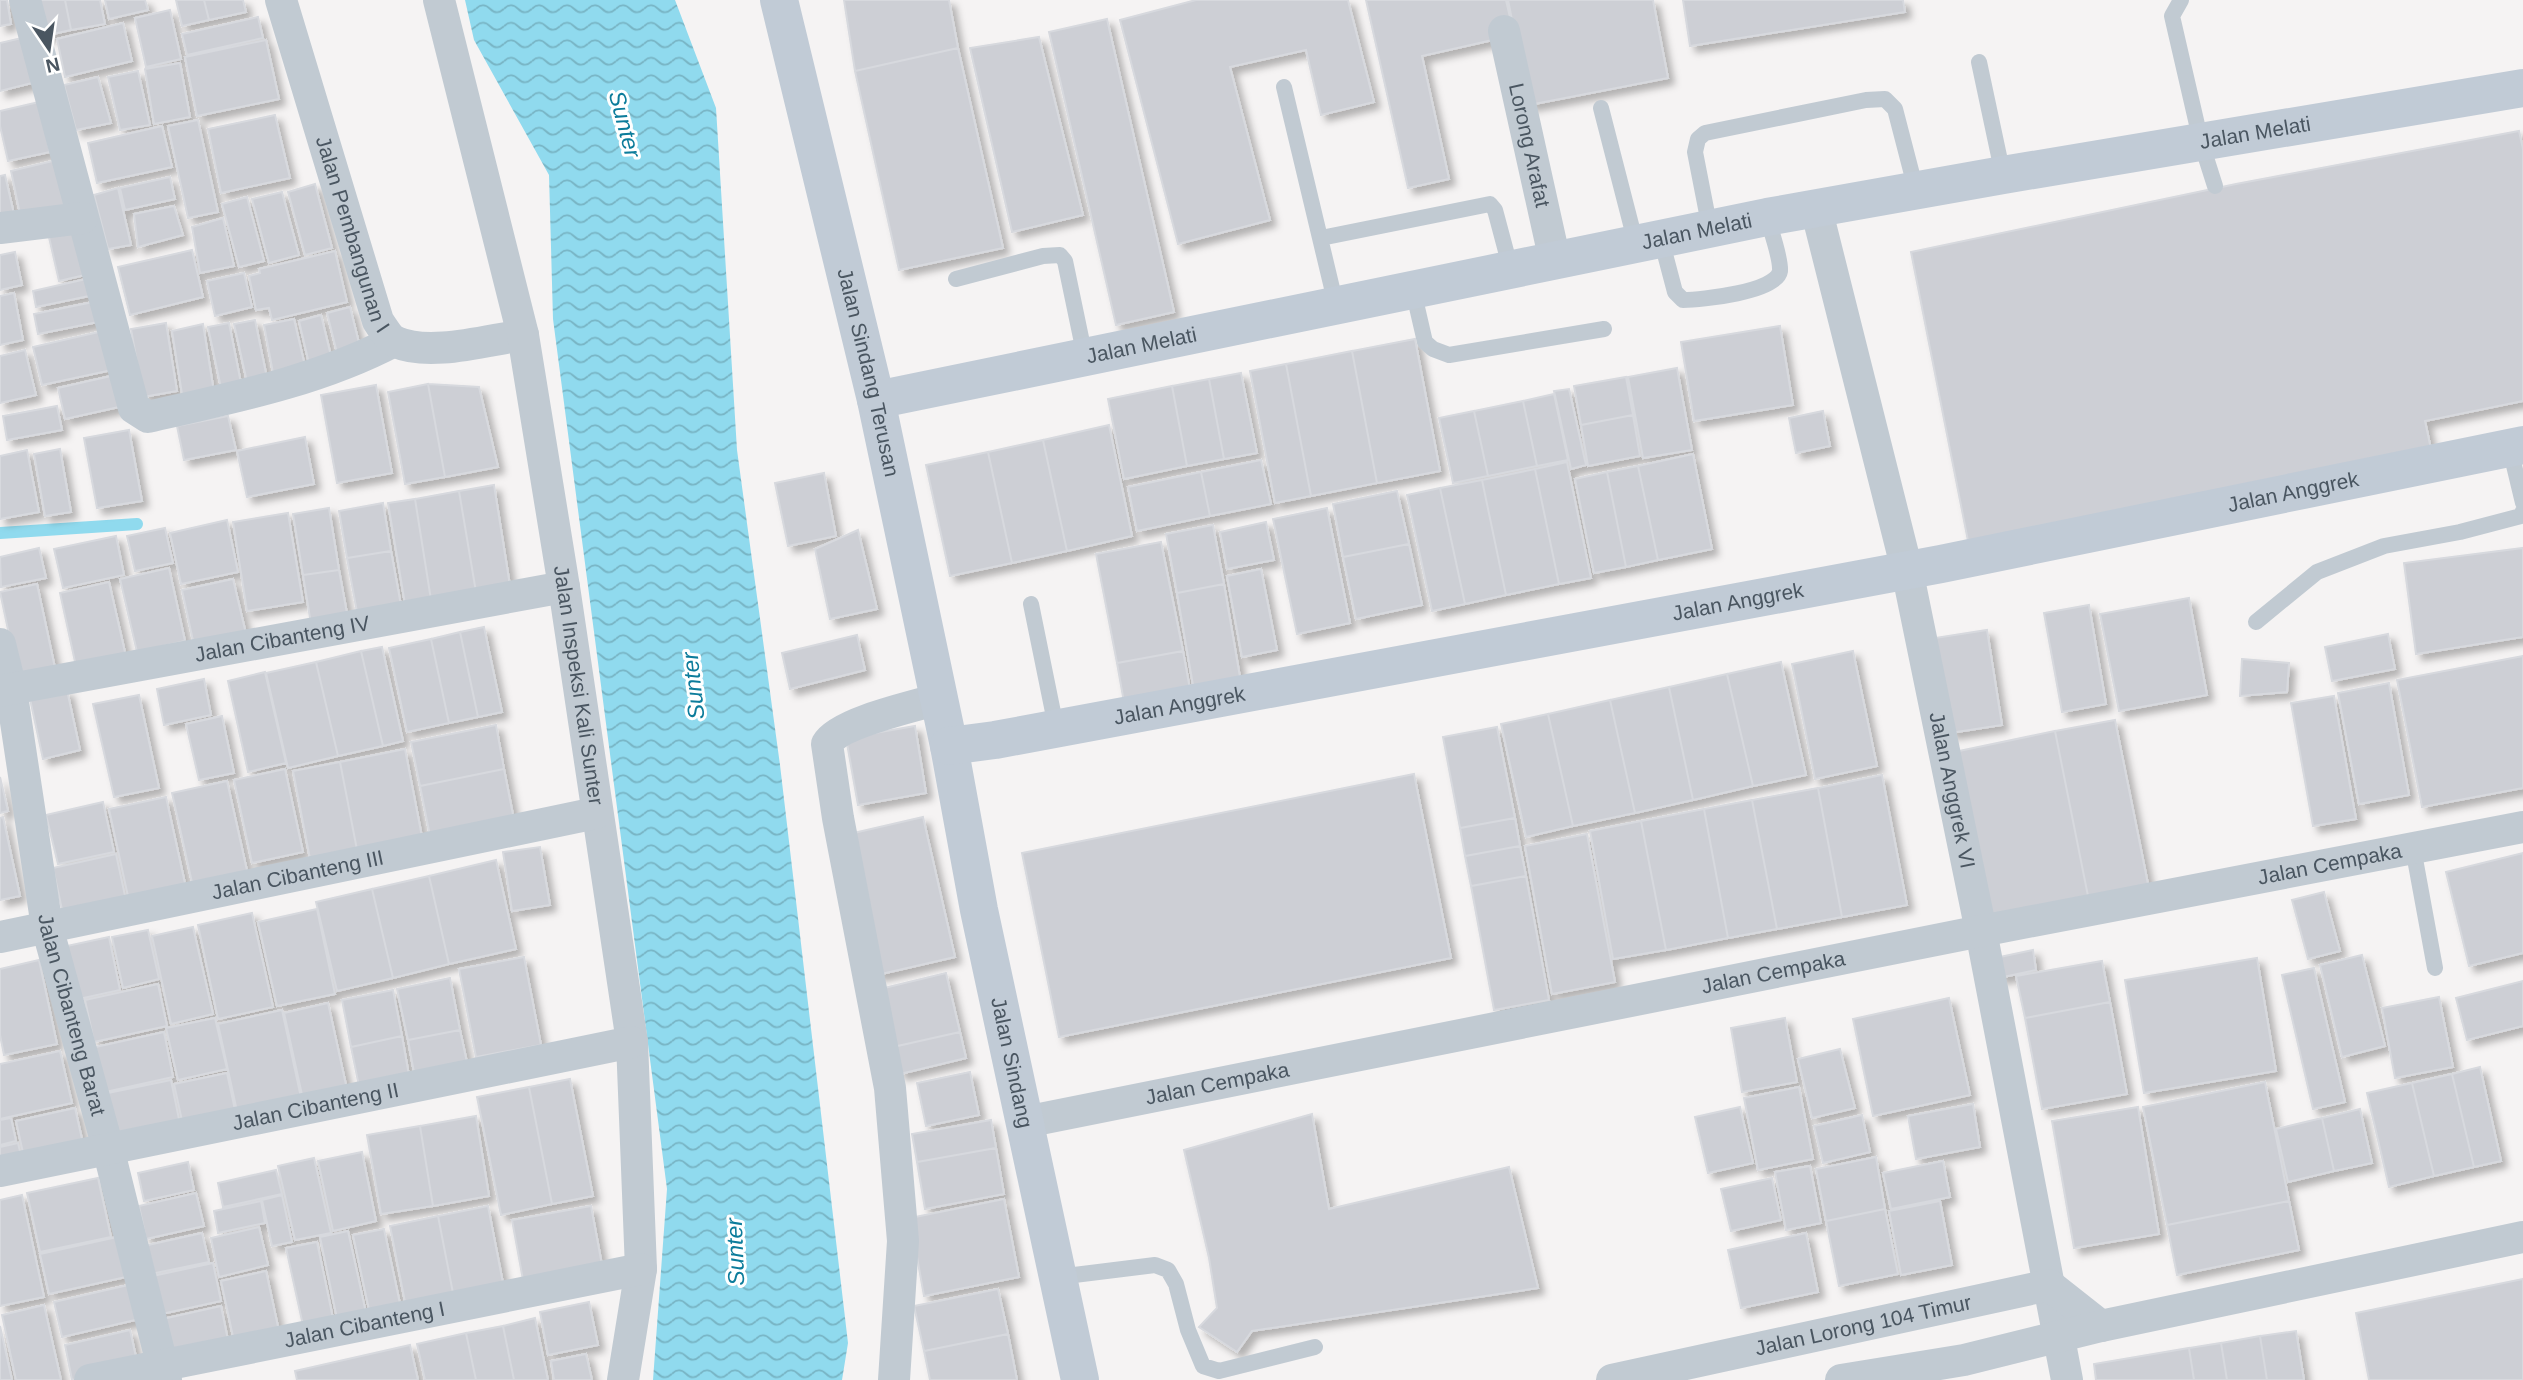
<svg xmlns="http://www.w3.org/2000/svg" width="2523" height="1380" font-family="Arial,sans-serif">
<style>
.water{fill:url(#water-waves)}
.lines{fill:none;stroke-linecap:round;stroke-linejoin:round}
.stream{stroke:#90daee;stroke-width:12}
.building{fill:#cdcfd5;stroke:#d7d9de;stroke-width:2;filter:url(#shadow)}
.lane{stroke:#c1cad2;stroke-width:16}
.street{stroke:#c1cad2;stroke-width:32}
.secondary{stroke:#c1cbd6;stroke-width:38}
.labels{text-anchor:middle;stroke-width:6;stroke-linejoin:round;paint-order:stroke}
.street-label{font-size:21px;fill:#4a5661;stroke:#fff}
.water-label{font-size:23px;font-style:italic;fill:#0c7c9b;stroke:#fff}
</style>
<defs>
<pattern id="water-waves" width="16" height="10" patternUnits="userSpaceOnUse" patternTransform="scale(1.75)"><rect width="16" height="10" fill="#90daee"/><path d="M0 5q4-4 8 0t8 0" fill="none" stroke="#78b4c4"/></pattern>
<filter id="shadow"><feDropShadow dx="6" dy="6" stdDeviation="3.5" flood-color="#0004"/></filter>
</defs>
<rect width="100%" height="100%" fill="#f5f3f3"/>
<!-- water -->
<path class="water" d="M465,0h210l41,108 21,342 43,315 68,578 -6,37h-189l14,-191 -114,-870 -4,-144 -75,-135z"/>
<g class="lines">
<!-- stream -->
<path class="stream" d="M0,533l137,-9"/>
</g>
<!-- building -->
<path class="building" d="M0,0h7l4,24 -11,2z
M28,0h37l6,30 -36,8z
M65,0h35l5,24 -34,6z
M105,0h40l3,10 -39,9z
M176,0h28l5,20 -27,6z
M204,0h39l3,12 -37,8z
M844,0h105l9,48 -103,23z
M1196,0h152l26,102 -53,13 -15,-65 -76,17 40,153 -92,24 -58,-224z
M1366,0h140l6,26 -15,13 -75,17 27,123 -41,9z
M1508,0h145l15,78 -139,27z
M1683,0h220l2,12 -215,34z
M170,10l11,49 -35,8 -11,-49z
M258,17l5,21 -76,17 -5,-21z
M1107,19l67,293 -58,13 -67,-293z
M123,23l9,38 -67,16 -8,-38z
M26,37l10,45 -36,9v-48z
M1039,37l44,178 -71,17 -42,-184z
M266,40l13,59 -82,17 -12,-59z
M958,48l45,200 -104,22 -44,-199z
M180,63l10,54 -36,7 -9,-55z
M138,71l12,54 -30,5 -12,-53z
M98,77l13,46 -35,7 -12,-45z
M39,102l11,50 -42,9 -8,-35v-15z
M275,115l15,63 -69,15 -13,-64z
M198,120l20,92 -30,6 -20,-92z
M162,126l10,41 -75,16 -9,-40z
M2519,131l4,18v252l-98,20 7,33 -463,92 -58,-294 325,-68z
M61,159l15,46 -55,14 -10,-48z
M5,175l9,39 -14,3v-41z
M170,177l5,22 -50,11 -5,-22z
M315,184l17,64 -27,7 -17,-63z
M118,188l13,57 -23,4 -14,-54z
M282,192l17,63 -30,8 -17,-64z
M247,197l17,64 -25,6 -17,-63z
M174,206l9,29 -45,12 -4,-33z
M223,218l11,48 -34,7 -8,-46z
M83,225l11,48 -35,8 -11,-48z
M192,250l11,47 -73,18 -12,-48z
M335,251l12,51 -75,18 -3,-12 -13,2 -7,-34 11,-3 -1,-4z
M15,252l7,33 -22,5v-35z
M244,273l8,34 -37,9 -8,-35z
M95,277l4,17 -63,13 -3,-16z
M14,293l9,47 -23,5v-49z
M98,301l5,20 -65,13 -4,-20z
M350,307l12,48 -23,6 -12,-48z
M321,315l12,49 -23,4 -11,-47z
M294,319l11,47 -32,7 -9,-48z
M255,320l12,58 -20,4 -13,-58z
M166,323l11,68 -34,6 -12,-68z
M229,323l12,60 -20,5 -13,-61z
M203,324l11,68 -32,2 -10,-63z
M1780,326l13,79 -99,16 -13,-79z
M103,331l9,39 -70,15 -9,-38z
M1415,339l25,132 -63,12 -25,-132z
M25,350l11,45 -36,8v-47z
M1352,351l25,132 -66,13 -25,-132z
M1286,364l25,132 -36,7 -25,-132z
M1677,368l15,82 -49,8 -15,-81z
M1241,373l16,80 -33,6 -15,-80z
M111,376l8,31 -54,12 -7,-31z
M1626,377l7,38 -52,10 -7,-39z
M1209,379l15,80 -37,7 -15,-80z
M428,384l51,3 19,80 -53,10z
M428,384l17,93 -40,7 -17,-92z
M376,385l16,88 -55,10 -16,-88z
M1172,386l15,80 -63,13 -16,-80z
M1569,389l17,76 -15,4 -17,-78z
M1554,394l14,66 -31,6 -14,-65z
M1523,401l14,65 -49,10 -14,-65z
M57,406l5,24 -55,10 -4,-24z
M1474,411l14,65 -35,7 -14,-65z
M1823,411l7,35 -34,7 -7,-35z
M1633,415l7,41 -52,10 -7,-41z
M228,416l8,34 -52,10 -7,-34z
M1109,425l23,111 -65,15 -24,-111z
M129,430l13,71 -45,7 -13,-70z
M305,437l9,47 -67,13 -10,-46z
M1043,440l24,111 -55,12 -24,-111z
M60,449l11,63 -26,4 -11,-62z
M27,450l12,62 -39,7v-63z
M988,452l24,111 -62,13 -24,-111z
M1693,454l19,95 -54,11 -20,-94z
M1261,460l10,44 -61,12 -9,-44z
M1567,462l24,116 -32,6 -24,-115z
M1638,466l20,94 -32,7 -19,-95z
M1535,469l24,115 -53,11 -24,-115z
M1201,472l9,44 -73,15 -9,-44z
M1607,472l19,95 -32,6 -19,-94z
M824,473l12,63 -48,10 -13,-63z
M1482,480l24,115 -41,9 -25,-116z
M494,485l17,107 -34,6 -18,-107z
M1440,488l25,116 -33,7 -25,-116z
M459,491l18,107 -45,8 -17,-107z
M1397,491l12,53 -66,13 -10,-53z
M415,499l17,107 -26,4 -18,-107z
M383,503l8,48 -44,7 -8,-47z
M329,508l10,62 -36,5 -10,-61z
M1327,508l23,115 -53,11 -24,-115z
M288,513l15,89 -56,9 -14,-89z
M227,520l11,52 -57,12 -11,-51z
M1266,522l8,38 -47,9 -7,-37z
M1213,525l11,59 -47,9 -11,-59z
M165,528l8,35 -38,8 -8,-35z
M858,530l19,79 -47,10 -15,-70z
M116,536l8,39 -61,13 -9,-39z
M1161,542l22,109 -66,12 -21,-109z
M1409,544l13,61 -66,14 -13,-62z
M39,548l7,30 -45,9 -1,-30z
M2523,548v89l-107,17 -12,-91z
M391,551l12,65 -44,7 -12,-65z
M169,568l16,73 -48,11 -17,-73z
M1261,569l16,81 -35,7 -15,-81z
M339,570l10,54 -37,6 -9,-55z
M233,579l14,59 -52,12 -13,-60z
M109,582l18,79 -50,10 -17,-78z
M37,584l18,84 -37,9 -18,-85z
M1224,584l17,99 -47,8 -17,-98z
M2189,598l18,97 -88,16 -19,-97z
M2089,605l17,99 -44,8 -18,-99z
M484,627l18,85 -24,5 -18,-85z
M1987,630l15,95 -52,8 -15,-95z
M460,632l18,85 -29,6 -18,-84z
M2388,634l7,35 -63,12 -7,-34z
M857,635l8,35 -75,19 -8,-36z
M431,639l18,84 -42,9 -18,-84z
M382,647l21,94 -20,5 -22,-95z
M361,651l22,95 -45,10 -22,-94z
M1183,651l8,44 -66,13 -8,-45z
M1853,651l24,115 -62,13 -23,-115z
M2523,656v132l-101,19 -25,-127z
M2242,659l47,4 -2,29 -47,4z
M316,662l22,94 -50,12 -22,-95z
M1781,662l25,113 -53,11 -26,-112z
M265,672l21,91 -38,9 -20,-91z
M1727,674l26,112 -60,14 -24,-113z
M204,679l7,36 -47,10 -7,-36z
M2389,683l20,112 -50,9 -21,-111z
M1669,687l24,113 -58,13 -25,-113z
M67,690l13,60 -37,9 -13,-60z
M139,695l20,93 -45,9 -21,-93z
M2334,696l22,123 -43,7 -22,-123z
M1610,700l25,113 -62,13 -25,-112z
M1548,714l25,112 -47,11 -25,-113z
M222,716l12,57 -35,7 -13,-56z
M2115,720l35,174 -60,12 -35,-175z
M496,725l8,44 -84,17 -9,-44z
M915,726l11,67 -68,12 -12,-67z
M1497,727l18,91 -55,10 -17,-91z
M2055,731l35,175 -101,20 -35,-174z
M405,749l18,93 -65,13 -18,-93z
M340,762l18,93 -47,9 -18,-93z
M285,769l18,83 -51,11 -18,-83z
M504,769l11,56 -84,16 -11,-55z
M1414,774l37,184 -392,79 -37,-184z
M1882,775l25,130 -65,12 -24,-129z
M0,777l8,34 -8,2z
M227,781l21,94 -55,12 -21,-94z
M1818,788l24,129 -65,12 -25,-129z
M166,797l20,91 -57,13 -20,-92z
M1752,800l25,129 -49,9 -24,-129z
M103,802l11,50 -56,12 -12,-49z
M1704,809l24,129 -62,12 -25,-129z
M3,817l17,79 -20,4v-82z
M923,817l32,140 -78,18 -32,-140z
M1515,818l5,28 -55,10 -5,-28z
M1641,821l25,129 -53,9 -23,-128z
M1587,834l28,148 -63,12 -27,-148z
M1520,846l6,30 -55,10 -6,-30z
M540,847l10,58 -38,6 -9,-59z
M2523,853v100l-54,13 -23,-94z
M116,854l11,51 -63,14 -11,-51z
M496,860l20,89 -67,15 -20,-88z
M429,876l20,88 -56,14 -21,-89z
M1526,876l23,124 -55,10 -23,-124z
M372,889l21,89 -56,13 -21,-89z
M2324,892l16,59 -32,8 -16,-59z
M317,909l18,85 -58,12 -19,-84z
M252,913l21,94 -55,12 -20,-94z
M193,927l20,87 -42,10 -19,-88z
M148,930l11,49 -36,9 -11,-51z
M109,937l11,53 -41,9 -12,-53z
M2033,950l3,20 -37,8 -4,-20z
M2362,955l23,91 -43,11 -22,-92z
M524,957l17,88 -65,12 -17,-88z
M2257,958l19,113 -132,22 -19,-113z
M39,960l18,84 -53,11 -4,-20v-66z
M2102,961l8,41 -85,16 -9,-42z
M2314,968l31,134 -32,7 -31,-134z
M946,973l14,59 -67,15 -13,-58z
M450,978l10,52 -52,10 -11,-51z
M2523,981v45l-56,14 -11,-42z
M158,984l9,42 -73,16 -9,-42z
M393,990l9,46 -51,11 -9,-47z
M2439,997l14,70 -58,11 -13,-70z
M1949,998l21,97 -97,21 -20,-97z
M2110,1002l17,92 -85,15 -17,-91z
M328,1003l20,91 -44,10 -20,-91z
M282,1010l20,92 -64,14 -20,-92z
M215,1018l12,51 -49,11 -12,-52z
M1785,1018l12,64 -55,10 -11,-64z
M460,1030l8,37 -53,11 -7,-38z
M164,1032l9,45 -72,16 -10,-45z
M960,1032l6,26 -66,16 -7,-27z
M402,1036l8,45 -50,10 -9,-44z
M1840,1049l15,59 -43,10 -14,-59z
M60,1051l12,52 -72,16v-55z
M2480,1067l21,94 -27,6 -22,-93z
M970,1072l9,43 -53,11 -9,-43z
M227,1073l10,46 -53,11 -10,-46z
M2452,1074l22,93 -40,9 -22,-93z
M570,1079l23,117 -41,8 -23,-117z
M171,1080l10,49 -67,15 -11,-50z
M2265,1082l24,119 -122,24 -24,-118z
M2412,1083l22,93 -45,11 -22,-94z
M529,1087l23,117 -51,11 -24,-118z
M1799,1087l14,72 -55,11 -14,-72z
M1973,1104l7,43 -64,12 -8,-43z
M1740,1107l13,56 -45,10 -13,-56z
M2138,1107l21,127 -85,14 -22,-127z
M75,1108l9,40 -59,14 -9,-41z
M2360,1109l12,54 -38,8 -12,-53z
M1312,1114l17,95 180,-42 29,121 -286,43 -15,21 -38,-25 18,-19 -8,-50 -25,-108z
M1862,1115l8,37 -47,11 -9,-37z
M476,1116l13,80 -56,10 -13,-80z
M11,1118l5,23 -16,4v-25z
M2322,1118l12,53 -46,11 -12,-53z
M991,1120l5,28 -79,14 -5,-28z
M420,1126l13,80 -52,8 -14,-79z
M18,1143l5,21 -23,5v-22z
M996,1148l8,46 -79,15 -8,-47z
M362,1152l14,69 -43,10 -15,-70z
M1876,1157l9,52 -59,12 -10,-52z
M314,1158l17,75 -36,7 -17,-74z
M1943,1161l7,36 -59,12 -8,-36z
M188,1162l6,28 -50,11 -6,-28z
M1810,1166l11,57 -35,7 -11,-58z
M276,1170l6,24 -59,13 -5,-24z
M98,1178l13,59 -71,15 -13,-59z
M1772,1178l9,42 -50,11 -10,-42z
M196,1193l8,33 -58,13 -7,-33z
M22,1195l22,102 -44,9v-106z
M282,1195l10,47 -20,4 -10,-46z
M1004,1199l15,78 -95,19 -14,-78z
M261,1201l4,22 -47,10 -4,-22z
M1940,1201l12,64 -51,10 -12,-64z
M2289,1201l10,49 -122,25 -10,-50z
M488,1206l15,77 -50,10 -15,-77z
M591,1206l11,59 -79,15 -11,-60z
M1885,1209l13,65 -59,12 -13,-65z
M438,1216l15,77 -48,9 -15,-76z
M259,1227l9,38 -49,12 -8,-39z
M384,1229l18,84 -31,6 -18,-84z
M348,1231l20,91 -29,6 -19,-91z
M202,1233l7,29 -63,13 -7,-28z
M1806,1233l12,59 -77,16 -13,-58z
M117,1237l9,40 -77,17 -9,-40z
M317,1242l17,81 -30,7 -18,-82z
M213,1263l8,38 -64,14 -9,-38z
M266,1271l14,65 -45,10 -14,-65z
M2523,1279v101h-154l-13,-67z
M137,1283l7,35 -82,19 -8,-35z
M998,1289l10,45 -84,17 -10,-45z
M589,1302l9,43 -50,10 -8,-43z
M44,1305l17,75h-45l-14,-65z
M221,1306l8,39 -62,14 -9,-39z
M535,1318l13,62h-34l-11,-54z
M0,1326l12,54h-12z
M503,1326l11,54h-38l-10,-47z
M130,1330l8,36 -66,14 -7,-35z
M2296,1331l8,49h-37l-7,-44z
M466,1333l10,47h-51l-8,-36z
M1008,1334l9,46h-87l-6,-29z
M2260,1336l7,44h-40l-6,-37z
M2221,1343l6,37h-33l-5,-32z
M410,1345l8,35h-121l-2,-9z
M2189,1348l5,32h-98l-2,-16z
M586,1354l6,26h-38l-3,-19z"/>
<g class="lines">
<!-- lane -->
<path class="lane" d="M2181,0l-9,16 29,126 14,44
M1979,62l24,113
M1284,87l52,218
M1601,108l35,136
M1710,229l-15,-77 3,-13 7,-6 161,-33 19,-1 10,10 21,81
M1321,238l169,-34 5,6 16,60
M1661,239l14,53 8,8c18,0 94,-8 97,-29 1,-13 -9,-40 -13,-54
M956,279l87,-23 17,-1 5,6 20,96
M1413,290l12,52 8,7 16,6 155,-26
M2510,449l13,54
M1031,604l25,123
M2256,622l61,-50 67,-26 76,-14 61,-16 2,-5
M2413,848l22,120
M1058,1277l97,-12 13,5 8,14 12,46 15,36 16,5 96,-24"/>
<!-- street -->
<g class="street">
<path d="M25,0l109,408 14,9c83,-19 170,-36 246,-76"/>
<path id="s1" d="M281,0l97,321c5,7 11,18 18,21 34,15 91,-2 127,-7"/>
<path id="s2" d="M439,0l84,335 41,252 68,455 9,227 -18,111"/>
<path id="s3" d="M1504,31l51,230"/>
<path id="s4" d="M1816,208l91,362 74,361 86,449"/>
<path d="M0,228l82,-10"/>
<path id="s5" d="M0,644l11,45 36,238 61,221 58,232"/>
<path id="s6" d="M0,691l564,-104"/>
<path id="s7" d="M0,937l596,-124"/>
<path id="s8" d="M1025,1122l956,-191 542,-104"/>
<path id="s9" d="M0,1171l632,-129"/>
<path id="s10" d="M90,1380l551,-111"/>
<path d="M894,1380l9,-139 -13,-153 -52,-270 -11,-74c11,-21 88,-38 112,-45"/>
<path id="s11" d="M1612,1380l437,-95 52,41"/>
<path d="M1841,1380l123,-20 137,-34 422,-89"/>
</g>
<!-- secondary -->
<g class="secondary">
<path id="s12" d="M779,0l97,400 73,346 30,164 101,470"/>
<path id="s13" d="M876,400l891,-183 236,-42 520,-87"/>
<path id="s14" d="M949,746l46,-6 946,-176 582,-119"/>
</g>
</g>
<g class="labels">
<!-- street labels -->
<g class="street-label">
<text dy="7" stroke="none"><textPath href="#s13" startOffset="1405">Jalan Melati</textPath></text>
<text dy="7" stroke="none"><textPath href="#s3" startOffset="117">Lorong Arafat</textPath></text>
<text dy="7" stroke="none"><textPath href="#s13" startOffset="838">Jalan Melati</textPath></text>
<text dy="7" stroke="none"><textPath href="#s1" startOffset="245">Jalan Pembangunan I</textPath></text>
<text dy="7" stroke="none"><textPath href="#s13" startOffset="271">Jalan Melati</textPath></text>
<text dy="7" stroke="none"><textPath href="#s12" startOffset="383">Jalan Sindang Terusan</textPath></text>
<text dy="7" stroke="none"><textPath href="#s14" startOffset="1368">Jalan Anggrek</textPath></text>
<text dy="7" stroke="none"><textPath href="#s14" startOffset="802">Jalan Anggrek</textPath></text>
<text dy="7" stroke="none"><textPath href="#s6" startOffset="287">Jalan Cibanteng IV</textPath></text>
<text dy="7" stroke="none"><textPath href="#s2" startOffset="700">Jalan Inspeksi Kali Sunter</textPath></text>
<text dy="7" stroke="none"><textPath href="#s14" startOffset="234">Jalan Anggrek</textPath></text>
<text dy="7" stroke="none"><textPath href="#s4" startOffset="598">Jalan Anggrek VI</textPath></text>
<text dy="7" stroke="none"><textPath href="#s8" startOffset="1330">Jalan Cempaka</textPath></text>
<text dy="7" stroke="none"><textPath href="#s7" startOffset="304">Jalan Cibanteng III</textPath></text>
<text dy="7" stroke="none"><textPath href="#s8" startOffset="763">Jalan Cempaka</textPath></text>
<text dy="7" stroke="none"><textPath href="#s5" startOffset="378">Jalan Cibanteng Barat</textPath></text>
<text dy="7" stroke="none"><textPath href="#s12" startOffset="1088">Jalan Sindang</textPath></text>
<text dy="7" stroke="none"><textPath href="#s8" startOffset="196">Jalan Cempaka</textPath></text>
<text dy="7" stroke="none"><textPath href="#s9" startOffset="322">Jalan Cibanteng II</textPath></text>
<text dy="7" stroke="none"><textPath href="#s10" startOffset="280">Jalan Cibanteng I</textPath></text>
<text dy="7" stroke="none"><textPath href="#s11" startOffset="257">Jalan Lorong 104 Timur</textPath></text>
</g>
<!-- water labels -->
<g class="water-label">
<text transform="translate(625 124) rotate(75)" y="8">Sunter</text>
<text transform="translate(693 686) rotate(-96)" y="8">Sunter</text>
<text transform="translate(735 1252) rotate(-92)" y="8">Sunter</text>
</g>
</g>
<!-- north arrow -->
<g transform="translate(49 49) rotate(167)" stroke="#ffffff" stroke-width="5" paint-order="stroke">
<path d="M0-5L12 26L0 18L-12 26Z" fill="#4a5661"/>
<text y="-10" font-size="19" font-weight="bold" text-anchor="middle" fill="#4a5661">N</text>
</g>
</svg>
